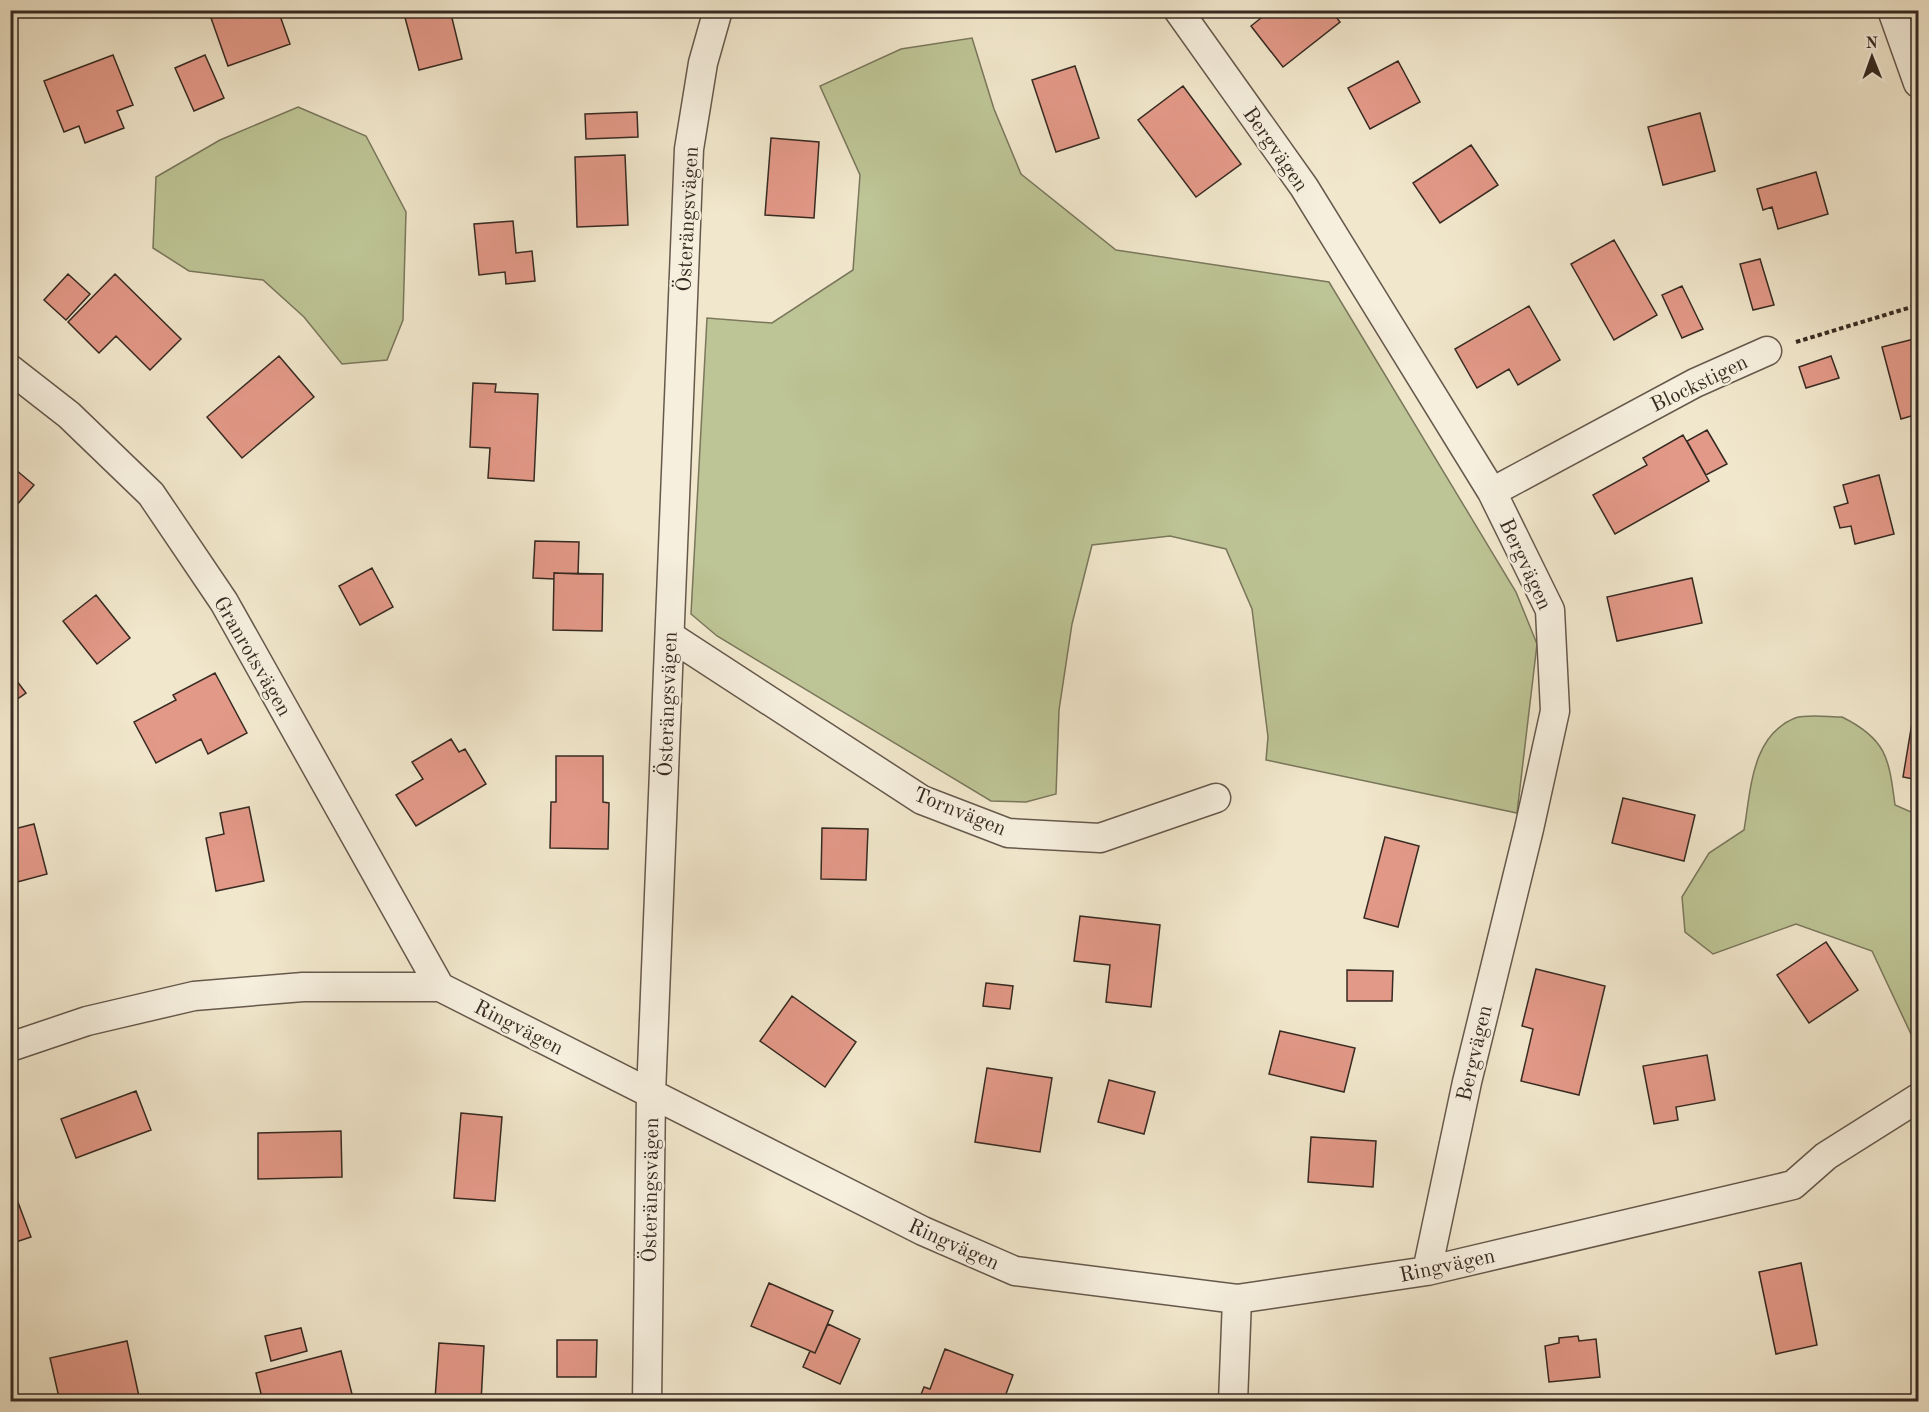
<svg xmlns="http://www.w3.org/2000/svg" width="1929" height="1412" font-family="'Old Standard TT',serif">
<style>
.green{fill:#bdc495;stroke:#7a775c;stroke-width:1.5}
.building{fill:#e39988;stroke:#372a22;stroke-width:1.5}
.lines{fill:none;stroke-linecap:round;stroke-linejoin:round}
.minor-casing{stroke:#66594c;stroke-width:31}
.path{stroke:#372a22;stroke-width:4;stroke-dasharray:4.5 3;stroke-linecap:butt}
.minor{stroke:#f6efde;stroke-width:28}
.labels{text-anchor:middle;stroke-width:4.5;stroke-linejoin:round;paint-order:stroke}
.street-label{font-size:21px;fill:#372a22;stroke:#f6efde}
</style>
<rect width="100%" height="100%" fill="#f1e7cc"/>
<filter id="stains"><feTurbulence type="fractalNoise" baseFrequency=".00333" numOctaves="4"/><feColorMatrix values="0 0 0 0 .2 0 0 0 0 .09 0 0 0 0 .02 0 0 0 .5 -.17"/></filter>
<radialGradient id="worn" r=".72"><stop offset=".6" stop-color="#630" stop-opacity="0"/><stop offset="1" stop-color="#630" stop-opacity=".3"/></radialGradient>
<!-- green -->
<path class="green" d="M972,38l22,71 27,65 95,76 213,32 187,310 21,52 -20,169 -251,-53 2,-23 -16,-128 -26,-60 -56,-13 -78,9 -20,79 -13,86 -3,84 -30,8 -35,-1 -274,-165 -26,-22 16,-296 65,5 81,-53 7,-95 -40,-89 81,-37z
M298,107l68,29 40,76 -3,108 -16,40 -45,4 -38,-47 -41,-37 -74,-9 -36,-23 3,-71 64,-37z
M1842,717c45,22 47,42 53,88l23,10v234l-46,-98 -76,-27 -83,30 -28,-22 -3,-35 27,-44 35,-23c7,-40 7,-94 51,-112 13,-4 33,-1 47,-1z"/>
<!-- building -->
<path class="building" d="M232,10h46l12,34 -62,22 -17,-48z
M403,10h47l12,49 -43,11z
M1271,10h60l9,12 -57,45 -32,-41z
M113,55l20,50 -16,6 7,17 -39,15 -6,-17 -15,6 -20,-51z
M205,55l19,43 -30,13 -19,-43z
M1398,61l22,41 -50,27 -22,-41z
M1075,66l24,72 -43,14 -24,-72z
M1183,86l58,78 -45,33 -58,-77z
M637,112l1,25 -52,2 -1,-25z
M1700,113l15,58 -52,14 -15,-58z
M771,138l48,4 -5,76 -49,-3z
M1471,145l27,40 -58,38 -27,-40z
M625,155l3,70 -51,2 -2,-70z
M1816,172l12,42 -50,15 -6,-22 -9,3 -6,-21z
M513,221l3,32 16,-2 3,30 -29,3 -1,-12 -26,3 -5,-51z
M1614,240l43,75 -43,25 -43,-76z
M1760,259l14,46 -21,5 -13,-46z
M68,274l22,20 -24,26 -22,-20z
M115,274l66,65 -31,31 -34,-34 -17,17 -31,-31z
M1682,286l21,43 -21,9 -20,-43z
M1529,306l31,54 -42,25 -9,-16 -32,19 -22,-39z
M1918,338v76l-17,5 -19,-72z
M279,356l35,41 -72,61 -35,-41z
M1831,356l8,22 -33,10 -7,-21z
M473,383l23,1 -1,8 43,2 -4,87 -46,-3 2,-30 -20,-1z
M1707,430l20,34 -21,11 -19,-34z
M1683,435l26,46 -94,53 -22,-39 54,-30 -4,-7z
M10,465l24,20 -24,28z
M1879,475l15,59 -39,10 -4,-18 -11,2 -6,-21 14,-4 -5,-18z
M535,541l44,1 -1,32 -24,-1v6l-21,-1z
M372,568l21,39 -33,18 -21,-39z
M554,573l49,1 -1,57 -49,-1z
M1692,578l10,45 -85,18 -10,-44z
M96,595l34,43 -33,26 -34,-43z
M10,672l16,21 -16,11z
M215,673l32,60 -39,21 -7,-15 -45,24 -22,-41 42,-22 -3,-5z
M1913,717l5,1v62l-15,-3z
M451,739l8,13 6,-3 21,35 -70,42 -20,-31 27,-16 -11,-17z
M556,756h47v46l6,1 -1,46 -58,-1 1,-46h5z
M1623,798l72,17 -11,46 -72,-18z
M249,807l15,74 -48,10 -10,-53 18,-4 -4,-21z
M34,824l13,50 -37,10v-54z
M822,828l46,1 -2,51 -45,-1z
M1385,837l34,9 -21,81 -34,-9z
M1080,916l80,9 -9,82 -45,-5 4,-37 -36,-4z
M1826,942l32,48 -49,33 -32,-48z
M1536,969l69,17 -26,109 -58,-14 12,-52 -11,-3z
M1347,970l46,1 -1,30h-45z
M986,983l27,3 -3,23 -27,-3z
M792,996l64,46 -31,45 -65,-46z
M1280,1031l75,17 -11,44 -75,-18z
M1707,1055l8,45 -39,7 2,13 -24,4 -11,-58z
M987,1068l65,10 -12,74 -65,-10z
M1109,1080l46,12 -11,42 -46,-12z
M136,1091l15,39 -75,28 -15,-39z
M461,1113l41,4 -7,84 -41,-3z
M341,1131l1,46 -84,2v-46z
M1311,1137l65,4 -3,46 -65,-5z
M10,1181l21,56 -21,7z
M1801,1263l16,82 -41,9 -17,-82z
M769,1283l64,28 -18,42 -64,-27z
M828,1324l32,15 -20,45 -37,-17 7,-16 5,2z
M301,1328l6,23 -36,10 -6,-25z
M1578,1336l1,5 17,-2 4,38 -51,5 -4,-36 14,-3v-5z
M557,1340h40l-1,37h-39z
M127,1341l13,60 -80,1 -10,-44z
M439,1343l45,3 -3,56 -46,-3z
M945,1349l68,26 -10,27h-85l6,-15 6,2z
M341,1351l13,51h-47l-1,-4 -14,4h-29l-7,-29z"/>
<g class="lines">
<!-- minor casing -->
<g class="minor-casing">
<path id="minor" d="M1178,10l126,177 188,305 58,118 5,101 -26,118 -62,253 -40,189
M1892,10l26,73
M10,369l59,46 82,79 73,108 216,385
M1492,492l203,-109 72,-32
M670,636l252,164 86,33 92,5 116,-40
M10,1047l77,-26 107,-25 109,-9h137l483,244 92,40 222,28 190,-28 366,-86 33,-29 92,-58
M647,1402l4,-308 38,-945 14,-86 15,-53
M1233,1402l4,-103"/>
</g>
<!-- path -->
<path class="path" d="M1796,342l122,-37"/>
<!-- minor -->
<use href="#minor" class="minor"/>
</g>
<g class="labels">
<!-- street labels -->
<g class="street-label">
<text transform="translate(1276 149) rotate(55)" y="7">Bergvägen</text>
<text transform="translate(687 219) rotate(-87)" y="7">Österängsvägen</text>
<text transform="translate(1699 383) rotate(-26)" y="7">Blockstigen</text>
<text transform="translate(1526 564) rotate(65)" y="7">Bergvägen</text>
<text transform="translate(253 656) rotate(60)" y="7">Granrotsvägen</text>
<text transform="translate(667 704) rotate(-88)" y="7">Österängsvägen</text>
<text transform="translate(960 811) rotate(22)" y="7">Tornvägen</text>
<text transform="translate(519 1027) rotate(27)" y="7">Ringvägen</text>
<text transform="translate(1474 1053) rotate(-77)" y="7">Bergvägen</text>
<text transform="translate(650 1190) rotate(-89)" y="7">Österängsvägen</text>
<text transform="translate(954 1244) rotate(24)" y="7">Ringvägen</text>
<text transform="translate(1447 1265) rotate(-12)" y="7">Ringvägen</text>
</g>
</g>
<!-- margin -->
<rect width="1929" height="1412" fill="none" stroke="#f1e7cc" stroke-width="36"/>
<rect x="12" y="12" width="1905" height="1388" fill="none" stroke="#372a22" stroke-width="3"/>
<rect x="18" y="18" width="1893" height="1376" fill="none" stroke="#372a22" stroke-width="1.5"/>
<!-- north arrow -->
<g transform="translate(1872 57) rotate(359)" stroke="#f6efde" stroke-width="4.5" paint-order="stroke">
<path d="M0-4.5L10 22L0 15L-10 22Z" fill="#372a22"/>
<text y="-9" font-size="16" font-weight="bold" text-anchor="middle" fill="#372a22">N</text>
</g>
<rect width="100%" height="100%" filter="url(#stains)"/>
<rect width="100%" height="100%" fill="url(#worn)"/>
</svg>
